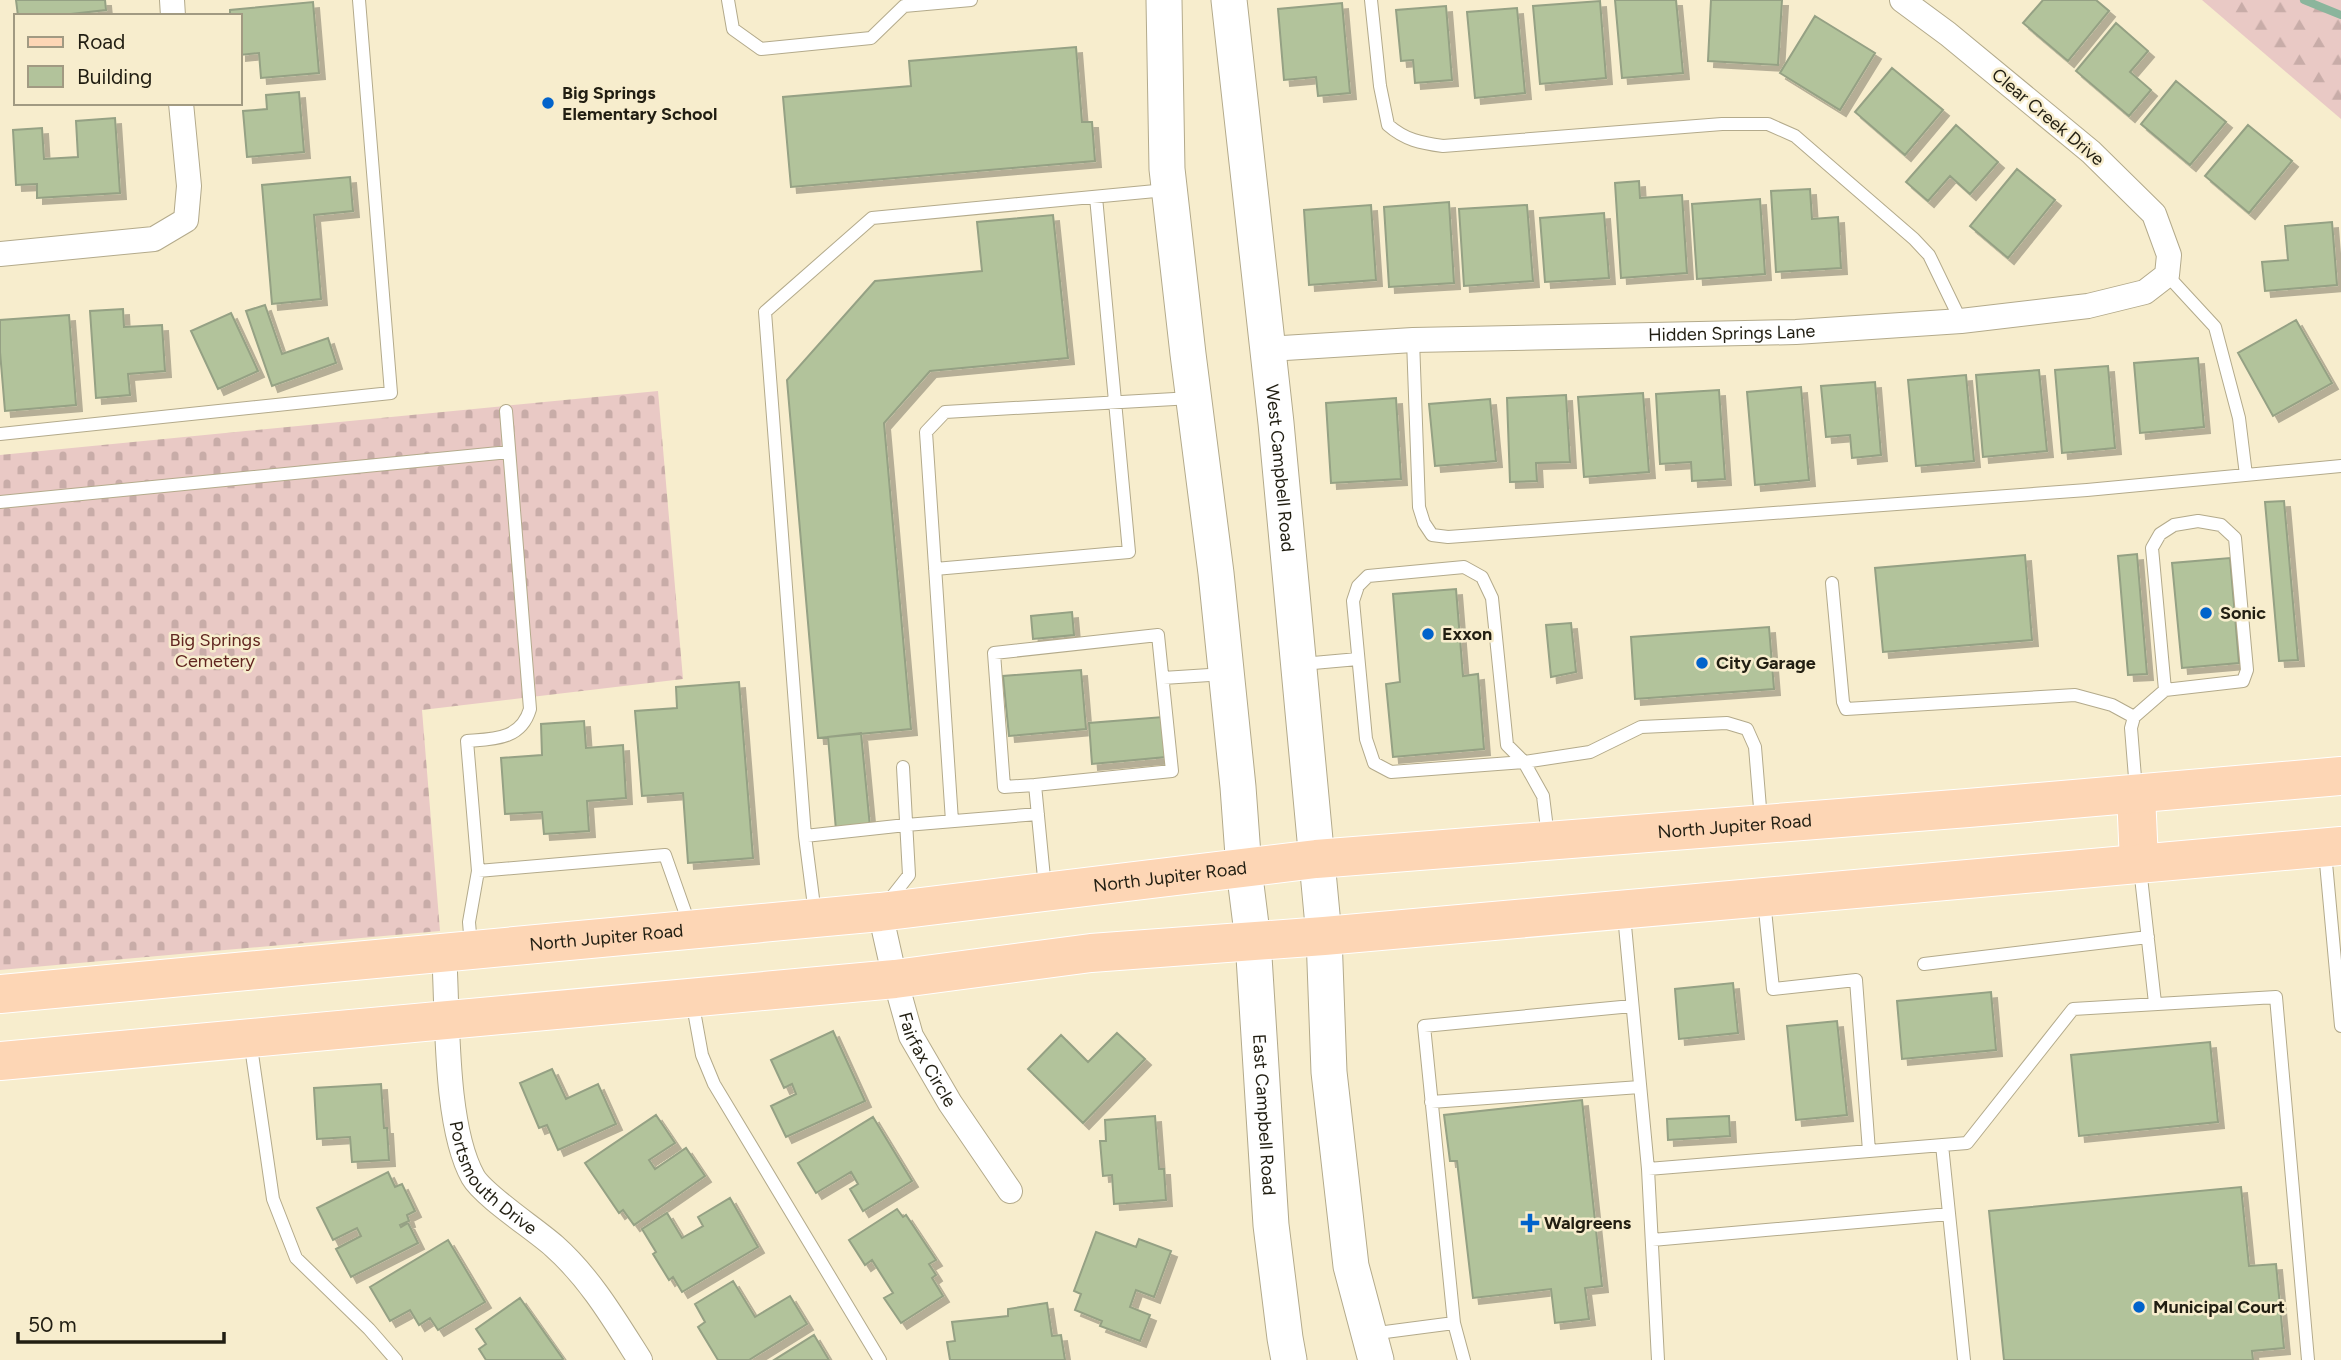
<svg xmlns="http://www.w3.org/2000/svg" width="2341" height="1360" font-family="Figtree,sans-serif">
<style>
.forest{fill:url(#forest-firs)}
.cemetery{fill:url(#cemetery-stones)}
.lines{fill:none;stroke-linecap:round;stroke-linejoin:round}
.stream{stroke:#8bb59c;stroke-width:8}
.building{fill:#b2c39b;stroke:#95a184;stroke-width:2;filter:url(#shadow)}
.service-casing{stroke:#b3aa8b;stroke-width:14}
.minor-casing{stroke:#b3aa8b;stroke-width:26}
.secondary-casing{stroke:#b3aa8b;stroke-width:37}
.primary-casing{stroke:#fff;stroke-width:40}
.service{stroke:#fff;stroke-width:12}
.minor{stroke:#fff;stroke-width:24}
.secondary{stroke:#fff;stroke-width:35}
.primary{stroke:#fdd6b5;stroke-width:38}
.poi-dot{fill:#0263cb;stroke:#f7edcd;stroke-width:2.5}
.labels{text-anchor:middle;stroke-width:5;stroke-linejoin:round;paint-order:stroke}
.poi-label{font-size:18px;font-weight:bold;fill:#211e12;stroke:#f7edcd;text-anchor:start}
.street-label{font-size:18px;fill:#211e12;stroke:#f7edcd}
.park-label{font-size:18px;fill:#612520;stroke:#f7edcd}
</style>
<defs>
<pattern id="forest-firs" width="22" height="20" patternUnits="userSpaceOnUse" patternTransform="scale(1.75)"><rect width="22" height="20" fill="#e9c9c5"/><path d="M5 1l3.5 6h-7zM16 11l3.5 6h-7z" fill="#c8aca8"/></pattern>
<pattern id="cemetery-stones" width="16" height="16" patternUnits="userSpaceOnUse" patternTransform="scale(1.75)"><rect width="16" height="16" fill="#e9c9c5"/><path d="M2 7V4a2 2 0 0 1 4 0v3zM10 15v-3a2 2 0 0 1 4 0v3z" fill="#c8aca8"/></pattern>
<filter id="shadow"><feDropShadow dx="6" dy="6" stdDeviation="0" flood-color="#0004"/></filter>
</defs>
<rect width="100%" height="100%" fill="#f7edcd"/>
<!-- forest -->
<path class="forest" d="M2202,0h139v119z"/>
<!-- cemetery -->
<path class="cemetery" d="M658,391l25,288 -261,31 18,221 -440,39v-515z"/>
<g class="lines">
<!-- stream -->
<path class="stream" d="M2304,0l37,15"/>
</g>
<!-- building -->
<path class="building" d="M16,0h89l1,10 -53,6h-35z
M1615,0h61l7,73 -61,5z
M1711,0h71l-4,65 -70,-4z
M2043,0h53l13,11 -41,50 -45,-38z
M1600,1l6,77 -66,6 -7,-78z
M313,2l6,71 -58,5 -2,-25 -19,2v-39h-10v-6z
M1342,3l8,90 -32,3 -2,-19 -32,3 -6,-71z
M1446,6l6,74 -37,3 -2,-23 -12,1 -5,-51z
M1517,8l8,85 -50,5 -8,-86z
M1815,16l60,37 -35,57 -60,-37z
M2116,23l32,28 -18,21 21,18 -22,26 -53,-45z
M1076,47l6,75h10l3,39 -304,26 -8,-90 128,-11 -2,-25z
M1892,68l51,42 -38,45 -50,-43z
M2176,81l50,41 -36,43 -49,-41z
M299,92l5,60 -57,5 -4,-46 24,-2 -1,-14z
M115,118l5,75 -83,5v-14l-21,1 -3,-55 29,-2 2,31 34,-2 -2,-36z
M1956,125l42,37 -28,32 -20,-18 -22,25 -22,-19z
M2248,125l44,36 -43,52 -44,-37z
M2017,169l38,31 -47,58 -38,-32z
M350,177l3,34 -39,4 7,84 -49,5 -10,-119z
M1639,181l1,17 42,-3 5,78 -66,5 -6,-95z
M1810,189l2,30 26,-2 3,51 -65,4 -5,-81z
M1760,199l5,75 -68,5 -5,-75z
M1449,202l5,81 -65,4 -5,-80z
M1371,205l5,75 -67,5 -5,-75z
M1527,205l6,76 -69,5 -5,-77z
M1604,213l5,65 -64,4 -5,-64z
M1053,215l15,143 -138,13 -46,52 27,306 -93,9 -31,-358 88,-99 107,-10 -5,-49z
M2332,222l5,63 -72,6 -3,-29 26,-2 -3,-34z
M265,305l17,49 46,-16 8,25 -64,23 -26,-75z
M123,309l1,18 38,-2 3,46 -37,3 2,21 -34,3 -6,-87z
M231,313l27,58 -40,18 -27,-58z
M69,315l7,90 -71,6 -5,-59v-32z
M2296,320l36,63 -59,33 -35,-63z
M2198,358l6,69 -64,6 -6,-70z
M2108,366l7,82 -53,5 -7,-83z
M2039,370l8,81 -64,6 -7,-82z
M1966,375l8,86 -58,5 -8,-86z
M1875,382l6,73 -29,3 -2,-23 -24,2 -5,-51z
M1801,387l8,93 -54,5 -8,-93z
M1719,390l6,89 -33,2 -1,-19 -31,2 -4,-70z
M1643,393l6,79 -65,5 -6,-80z
M1566,395l4,67 -34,1 1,18 -27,1 -3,-84z
M1396,398l5,81 -70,4 -5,-80z
M1490,399l6,62 -61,5 -6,-62z
M2284,501l14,159 -19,1 -14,-159z
M2137,554l10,120 -19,1 -10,-119z
M2025,555l7,85 -149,12 -8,-84z
M2230,558l9,105 -57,5 -10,-105z
M1456,589l7,87 15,-2 6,75 -91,8 -7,-73 14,-2 -7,-88z
M1072,612l2,23 -41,4 -2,-23z
M1571,623l5,49 -25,5 -5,-52z
M1769,627l5,62 -139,10 -4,-62z
M1081,670l5,59 -77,7 -6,-60z
M739,682l14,176 -65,5 -5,-70 -41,3 -7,-85 42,-3 -1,-21z
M1163,717l3,40 -74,7 -3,-41z
M584,721l2,27 37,-3 3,53 -39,3 2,30 -45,3 -2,-22 -37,2 -4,-56 41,-3 -1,-31z
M861,733l9,94 -34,3 -8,-93z
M1733,983l5,50 -59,6 -4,-50z
M1991,992l5,58 -94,9 -5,-58z
M1837,1021l10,94 -51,5 -9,-94z
M833,1031l32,70 -79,36 -15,-31 25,-12 -4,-10 -8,4 -13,-28z
M1117,1033l28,26 -62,64 -55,-54 33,-34 27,27z
M2210,1042l8,80 -139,14 -8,-81z
M552,1069l14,30 32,-15 18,40 -58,26 -11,-25 -8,3 -19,-45z
M381,1084l3,44h3l2,32 -37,2 -2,-25 -33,2 -3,-51z
M1582,1100l20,186 -17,2 4,31 -34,4 -4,-34 -78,9 -16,-137h-7l-6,-46z
M656,1115l19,28 -26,17 6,9 31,-21 19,28 -71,49 -11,-15 -4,3 -34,-50z
M1155,1116l4,53h5l2,31 -52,4 -2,-29 -9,1 -3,-35h6l-1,-21z
M1729,1116l1,20 -62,4 -1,-21z
M873,1117l39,64 -49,30 -13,-22 8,-5 -7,-12 -35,21 -18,-30z
M388,1172l7,15 7,-3 13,27 -8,4 2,6 -9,4 1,2 7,-4 10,20 -67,34 -15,-28 25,-13 -4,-8 -24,12 -16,-32z
M2241,1187l8,79 27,-2 8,84 -32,3 1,9h-249l-15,-149z
M730,1198l28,49 -76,45 -9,-15 -4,3 -16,-26 3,-2 -14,-23 25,-16 15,25 21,-12 -5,-9z
M897,1209l6,8 3,-2 30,45 -7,4 7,11 -4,3 11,18 -42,27 -17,-25 9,-5 -21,-33 -7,5 -16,-25z
M1096,1232l40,15 3,-8 32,12 -17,46 -18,-7 -6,17 20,8 -10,26 -40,-15 2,-5 -27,-11 6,-16 -7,-3z
M448,1240l37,62 -47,28 -8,-12 -11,7 -9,-15 -20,11 -20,-34z
M733,1281l22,36 35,-21 17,28 -58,36h-31l-20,-33 7,-5 -10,-18z
M520,1298l43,61 -1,1h-76l-7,-11 7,-5 -10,-15z
M1047,1303l5,33 9,-1 4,25h-115l-3,-18 8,-1 -3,-19 56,-6v-7z
M814,1335l15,25h-55z"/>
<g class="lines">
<!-- service casing -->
<g class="service-casing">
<path id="service" d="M728,0l5,29 28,20 110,-11 33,-32 67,-6
M1371,0l9,86 8,39c17,15 33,18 55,21l279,-22h46l27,12 119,103 15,16 32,66
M2167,275l48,52 24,91 7,57
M1413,340l6,167 5,16 8,12 16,2 639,-47 254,-24
M0,434l391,-41 -32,-393
M0,502l509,-50
M935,569l194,-17 -33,-355
M1832,583l11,119 3,7 229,-14 37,10 22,12
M1302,664l56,-5
M1163,678l62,-4
M1035,785l-31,2 -10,-134 164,-18 14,136 -137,14 10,103
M2136,790l-5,-62 3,-11 31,-27 -13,-142 8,-14 14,-9 24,-4 23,4 14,13 12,132 -4,11 -78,9
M952,821l-26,-389 19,-20 247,-14
M805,836l101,-11 132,-11
M1548,837l-5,-41 -19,-34 -17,-17 -15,-147 -10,-21 -18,-10 -96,9 -10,10 -5,15 13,138 8,24 17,9 133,-10 66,-10 51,-25 86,-4 20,6 8,18 6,73
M2325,852l16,174
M2140,868l15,135
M478,871l-11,-130c26,-2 54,-1 63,-32l-24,-298
M1764,900l9,89 83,-9 13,171
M887,903l22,-28 -6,-108
M815,914l-10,-78 -40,-524 107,-94 294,-28
M1624,915l24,254
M471,946l-2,-24 9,-51 187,-16 25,71
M1924,964l224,-27
M692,1000l10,55 12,29 166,276
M250,1040l23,159 23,59 73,71 27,31
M1431,1102l209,-15
M1942,1145l22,215
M1652,1240l297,-26
M1454,1323l-30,-297 208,-20
M1370,1334l84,-11 10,37
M1658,1360l-10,-191 319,-26 106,-134 203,-12 32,363"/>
</g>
<!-- minor casing -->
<g class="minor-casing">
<g id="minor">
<path d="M172,0l1,16"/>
<path d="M0,254l154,-15 32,-19 3,-34 -8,-83"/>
<path id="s1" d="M1268,349l145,-9 383,-8 165,-11 127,-15 57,-14 22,-17 2,-20 -15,-41 -63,-62 -143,-118 -46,-34"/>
<path id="s2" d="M880,912l15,67 16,57 39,67 60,88"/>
<path id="s3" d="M444,952c4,61 0,173 29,225 11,19 62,52 81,69 36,32 60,73 86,114"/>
</g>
</g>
<!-- secondary casing -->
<g class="secondary-casing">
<g id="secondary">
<path id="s4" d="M1164,0l3,169 21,185 28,219 22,214 6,82 9,72 18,284 14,113 4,22"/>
<path id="s5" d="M1229,0l47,423 48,513 5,136 22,194 25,94"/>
</g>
</g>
<!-- primary casing -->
<g class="primary-casing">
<g id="primary">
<path d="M2136,794l3,68"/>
<path id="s6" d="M0,994l880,-82 436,-53 652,-51 373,-32"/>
<path d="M0,1061l895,-82 196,-26 233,-17 1017,-90"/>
</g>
</g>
<!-- service -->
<use href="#service" class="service"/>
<!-- minor -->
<use href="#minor" class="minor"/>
<!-- secondary -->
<use href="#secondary" class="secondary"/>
<!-- primary -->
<use href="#primary" class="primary"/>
</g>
<!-- markers -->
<g class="poi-dot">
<circle cx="548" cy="103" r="7"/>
<circle cx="2206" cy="613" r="7"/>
<circle cx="1428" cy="634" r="7"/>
<circle cx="1702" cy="663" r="7"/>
<path d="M1526.5 1212.5h7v7h7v7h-7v7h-7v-7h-7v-7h7z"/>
<circle cx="2139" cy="1307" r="7"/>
</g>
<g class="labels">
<!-- poi labels -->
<g class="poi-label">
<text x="562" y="99">Big Springs<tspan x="562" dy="21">Elementary School</tspan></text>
<text x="2220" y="619">Sonic</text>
<text x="1442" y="640">Exxon</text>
<text x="1716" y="669">City Garage</text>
<text x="1544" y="1229">Walgreens</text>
<text x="2153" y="1313">Municipal Court</text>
</g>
<!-- street labels -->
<g class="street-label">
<text transform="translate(2048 117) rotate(40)" y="6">Clear Creek Drive</text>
<text dy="6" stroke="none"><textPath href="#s1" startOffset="464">Hidden Springs Lane</textPath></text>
<text dy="6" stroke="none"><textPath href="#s5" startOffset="471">West Campbell Road</textPath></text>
<text dy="6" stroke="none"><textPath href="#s6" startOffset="1743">North Jupiter Road</textPath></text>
<text dy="6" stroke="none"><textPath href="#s6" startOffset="1176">North Jupiter Road</textPath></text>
<text dy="6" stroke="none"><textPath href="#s6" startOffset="609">North Jupiter Road</textPath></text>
<text dy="6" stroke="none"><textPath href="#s2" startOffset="156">Fairfax Circle</textPath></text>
<text dy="6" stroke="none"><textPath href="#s4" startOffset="1120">East Campbell Road</textPath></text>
<text dy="6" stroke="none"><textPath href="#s3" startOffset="240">Portsmouth Drive</textPath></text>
</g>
<!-- park labels -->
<g class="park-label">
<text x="215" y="646">Big Springs<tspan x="215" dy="21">Cemetery</tspan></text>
</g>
</g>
<!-- legend -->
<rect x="14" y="14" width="228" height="91" fill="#f7edcd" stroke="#a19a82" stroke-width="2"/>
<rect x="28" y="37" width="35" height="10" fill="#fdd6b5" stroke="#a19a82" stroke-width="2"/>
<text x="77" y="49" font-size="21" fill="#211e12">Road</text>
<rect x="28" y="66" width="35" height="21" fill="#b2c39b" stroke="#a19a82" stroke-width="2"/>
<text x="77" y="84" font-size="21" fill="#211e12">Building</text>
<!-- scale -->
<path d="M18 1332v10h206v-10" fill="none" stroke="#211e12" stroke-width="3.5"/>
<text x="28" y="1332" font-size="21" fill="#211e12" stroke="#f7edcd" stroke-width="5" paint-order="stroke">50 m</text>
</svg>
